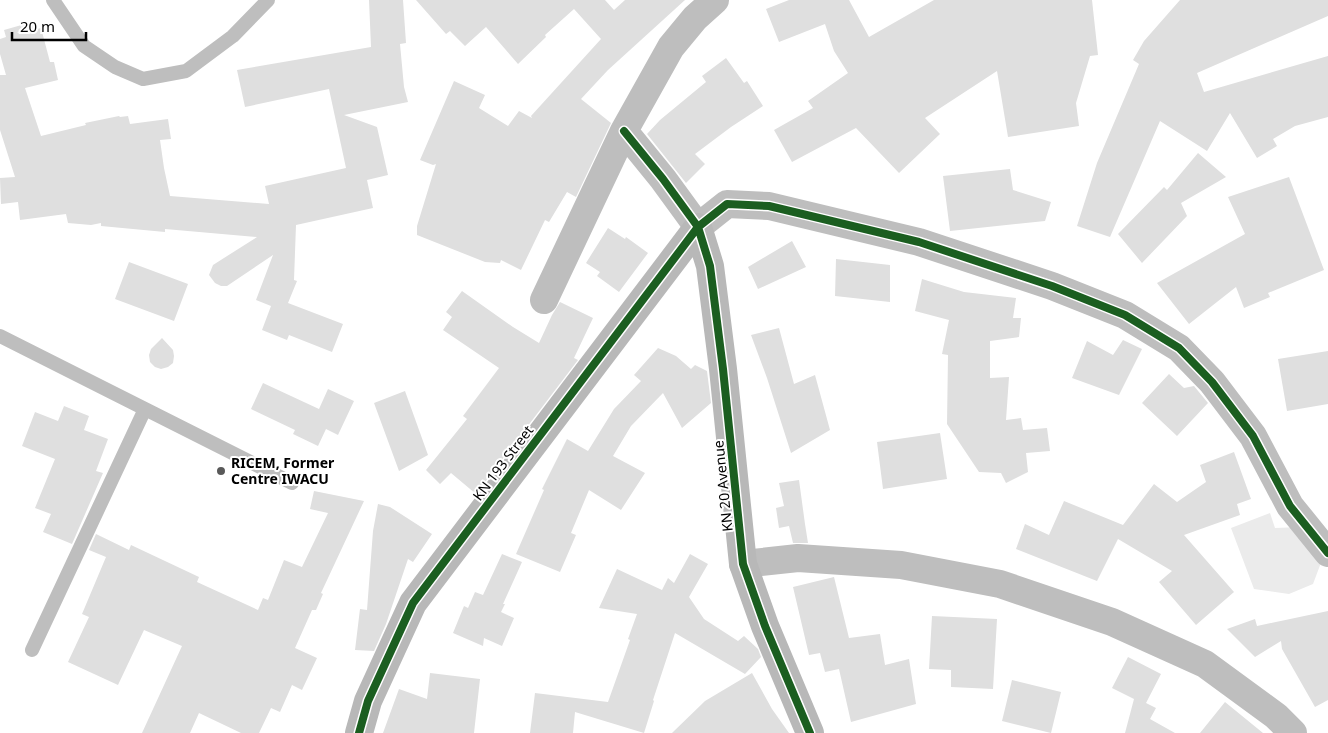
<svg xmlns="http://www.w3.org/2000/svg" width="1328" height="733" font-family="'Noto Sans',sans-serif">
<style>
.green{fill:#ebebeb}
.building{fill:#dfdfdf}
.lines{fill:none;stroke-linecap:round;stroke-linejoin:round}
.lane{stroke:#bebebe;stroke-width:14}
.street{stroke:#bebebe;stroke-width:28}
.secondary{stroke:#b8b8b8;stroke-width:28}
.cycleway-casing{stroke:#fff;stroke-width:11}
.cycleway{stroke:#1b5e20;stroke-width:8}
.poi-dot{fill:#595959;stroke:#fff;stroke-width:2}
.labels{text-anchor:middle;stroke-width:4;stroke-linejoin:round;paint-order:stroke}
.poi-label{font-size:14px;font-weight:bold;fill:#000;stroke:#fff;text-anchor:start}
.street-label{font-size:14px;fill:#000;stroke:#fff}
</style>
<rect width="100%" height="100%" fill="#fff"/>
<!-- green -->
<path class="green" d="M1270,513l5,15 26,-1 24,25 -12,32 -24,10 -35,-5 -23,-61z"/>
<!-- building -->
<path class="building" d="M369,0h34l3,43 -6,1 4,43 4,15 -64,13 33,12 11,48 -21,5 6,28 -77,17 -2,55 3,1 -9,22 55,21 -11,28 -43,-17 -2,5 -25,-10 9,-24 -15,-6 17,-45 -46,31h-6l-6,-3 -6,-8 4,-10 44,-28 -92,-8v3l-64,-6v-3l-10,2 -23,-2 -2,-9 -46,6 -2,-18 -17,2 -1,-26 15,-1 -15,-47v-55h6l-6,-21v-15l6,-2 -2,-7 28,-8 2,8 7,-2 9,34h4l4,18 -33,8 16,48 45,-11 -1,-2 34,-7 1,1 8,-1 2,8 38,-5 3,20 -11,1 4,28 6,28 99,8 -4,-18 81,-18 -17,-79 -84,18 -8,-37 134,-23z
M416,0h189l9,10 11,-10h60l-77,70 -27,29 30,24 -35,74 -9,-5 -18,30 -4,-2 -24,50 -20,-10 -1,3 -15,-1 -68,-27v-9l19,-62 -3,1 -13,-5 34,-79 31,14 -6,13 29,18 11,-15 13,7 -1,-2 70,-77 -27,-30 -29,26 1,2 -28,27 -32,-37 -21,19 -15,-15 -4,3z
M789,0h60l20,37 65,-37h158l6,55 -8,1 -14,47 3,23 -71,11 -11,-66 -72,47 15,16 -41,39 -43,-45 -64,34 -18,-32 39,-22 -5,-7 40,-28 -14,-22 -9,-27 -46,18 -13,-33z
M1180,0h148v16l-131,57 7,19 124,-36v61l-33,9 -22,13 4,7 -20,12 -27,-45 -23,38 -47,-30 -50,116 -33,-11 20,-63 42,-99 -6,-4 11,-19z
M726,58l18,25 3,-2 16,25 -32,21 -36,27 10,10 -19,19 -39,-49 13,-14 46,-38 -4,-6z
M1198,153l28,24 -45,26 6,13 -45,47 -24,-29 46,-47 3,3z
M1010,169l3,21 38,12 -6,19 -95,10 -7,-55z
M1289,177l35,93 -56,23 2,4 -26,11 -8,-21 -47,37 -32,-41 88,-49 -17,-37z
M608,228l17,11 1,-2 22,16 -29,39 -22,-16 3,-4 -14,-9z
M792,241l14,26 -48,22 -10,-22z
M836,259l54,6v37l-55,-6z
M129,262l59,22 -14,37 -59,-22z
M922,279l42,13 52,6 -3,20h8l-2,19 -29,4v37l19,-1 -3,43 15,-2 2,12 24,-2 3,23 -24,2 2,19 -22,11 -5,-10 -22,-1 -32,-48 1,-69 -6,-1 7,-34 -34,-9z
M462,291l51,36 26,16 13,-28 8,-13 33,16 -19,40 4,2 -102,134 -25,-21 -11,11 -14,-14 41,-51 -4,-3 36,-48 -56,-38 9,-13 -6,-5z
M779,328l15,56 21,-9 15,55 -39,23 -24,-75 -16,-43z
M162,338l11,12 1,6 -1,7 -5,4 -7,2 -6,-2 -5,-5 -1,-7 2,-6z
M1123,340l19,9 -23,46 -47,-17 15,-37 26,14z
M658,348l18,8 15,13 4,-4 12,6 4,32 -29,25 -19,-35 -32,33 -18,30 32,17 -24,37 -32,-20 -18,43 5,2 -16,37 -44,-18 28,-64 -2,-1 25,-50 21,12 26,-42 27,-28 -7,-6z
M1328,351v53l-41,7 -9,-52z
M1169,374l15,14 10,-2 14,17 -31,33 -35,-33z
M263,383l56,26 9,-20 26,12 -16,34 -12,-6 -8,17 -25,-12 2,-4 -44,-21z
M405,391l23,64 -29,16 -25,-68z
M64,406l25,10 -5,14 24,9 -12,32 7,2 -31,71 -29,-12 8,-18 -16,-6 20,-49 -33,-13 13,-34 23,9z
M940,433l7,46 -64,10 -6,-47z
M1234,452l17,47 -14,5 3,11 -56,20 50,57 -38,33 -37,-43 13,-11 -54,-32 -21,42 -81,-32 9,-25 24,11 15,-34 59,24 31,-41 23,18 29,-20 -6,-17z
M799,480l6,44 3,19h-15l-4,-17 -10,2 -3,-20 8,-2 -5,-23z
M314,491l50,10 -43,92 2,1 -7,16h-4l-17,38 22,10 -15,32 -10,-5 -12,27 -9,-4 -12,25h-18l-42,-20 -9,20h-48l40,-87 -38,-16 -26,55 -50,-23 21,-45 -7,-3 24,-57 -17,-7 7,-16 33,16 2,-5 68,32 -2,5 61,28 5,-12 5,2 16,-40 18,7 26,-54 -18,-4z
M378,504l12,3 42,27 -19,28 -5,-3 -22,65 -12,27 -19,-1 5,-41 7,1 6,-79z
M502,554l20,8 -19,42h2l-4,8 13,6 -12,28 -18,-8 -1,8 -30,-13 11,-27 4,2 7,-16 8,3z
M690,554l18,10 -19,33 15,22 34,22 6,-5 14,13 3,8 -16,17 -70,-41 -22,67 1,1 -10,32 -69,-21 -2,21h-43l5,-40 73,9 22,-62 -2,-1 9,-25 -38,-6 18,-39 45,21 6,-12 6,5z
M834,577l15,61 31,-4 5,31 24,-6 7,45 -65,18 -12,-53 -14,3 -5,-19 -11,2 -16,-68z
M1328,611v89l-13,7 -33,-58 -1,-8 -26,16 -28,-28 28,-10 2,7z
M932,616l65,3 -4,70 -42,-2v-17l-22,-1z
M1128,657l33,17 -15,29 10,5 -6,11 25,14h-50l9,-34 -22,-11z
M430,673l50,6 -6,54h-91l16,-44 28,10z
M752,673l20,36 17,24h-117l33,-32z
M1012,680l49,12 -10,41 -49,-12z
M1225,702l38,31h-63z"/>
<g class="lines">
<!-- lane -->
<path class="lane" d="M53,0l31,46 31,21 28,12 43,-8 47,-35 35,-36
M0,336l292,147
M32,650l113,-241"/>
<!-- street -->
<path class="street" d="M624,131l39,48 35,48 29,-23 42,2 150,36 133,44 73,29 54,33 33,34 41,54 37,70 38,47
M544,300l80,-169 47,-84 24,-29 20,-18
M743,564l55,-6 103,7 99,19 112,38 93,42 71,52 17,17"/>
<!-- secondary -->
<path class="secondary" d="M698,227l12,39 13,103 20,195 22,62 45,107
M359,733l9,-32 45,-98 285,-376"/>
<!-- cycleway casing -->
<g class="cycleway-casing">
<path id="cycleway" d="M624,131l39,48 35,48 12,39 13,103 20,195 22,62 45,107
M359,733l9,-32 45,-98 285,-376 29,-23 42,2 150,36 133,44 73,29 54,33 33,34 41,54 37,70 38,47"/>
</g>
<!-- cycleway -->
<use href="#cycleway" class="cycleway"/>
</g>
<!-- markers -->
<circle class="poi-dot" cx="221" cy="471" r="5"/>
<g class="labels">
<!-- poi labels -->
<g class="poi-label">
<text x="231" y="468">RICEM, Former<tspan x="231" dy="16">Centre IWACU</tspan></text>
</g>
<!-- street labels -->
<g class="street-label">
<text transform="translate(503 463) rotate(-53)" y="5">KN 193 Street</text>
<text transform="translate(723 486) rotate(-96)" y="5">KN 20 Avenue</text>
</g>
</g>
<!-- scale -->
<path d="M12 32v8h74v-8" fill="none" stroke="#000000" stroke-width="2.5"/>
<text x="20" y="32" font-size="15" fill="#000000" stroke="#ffffff" stroke-width="4" paint-order="stroke">20 m</text>
</svg>
